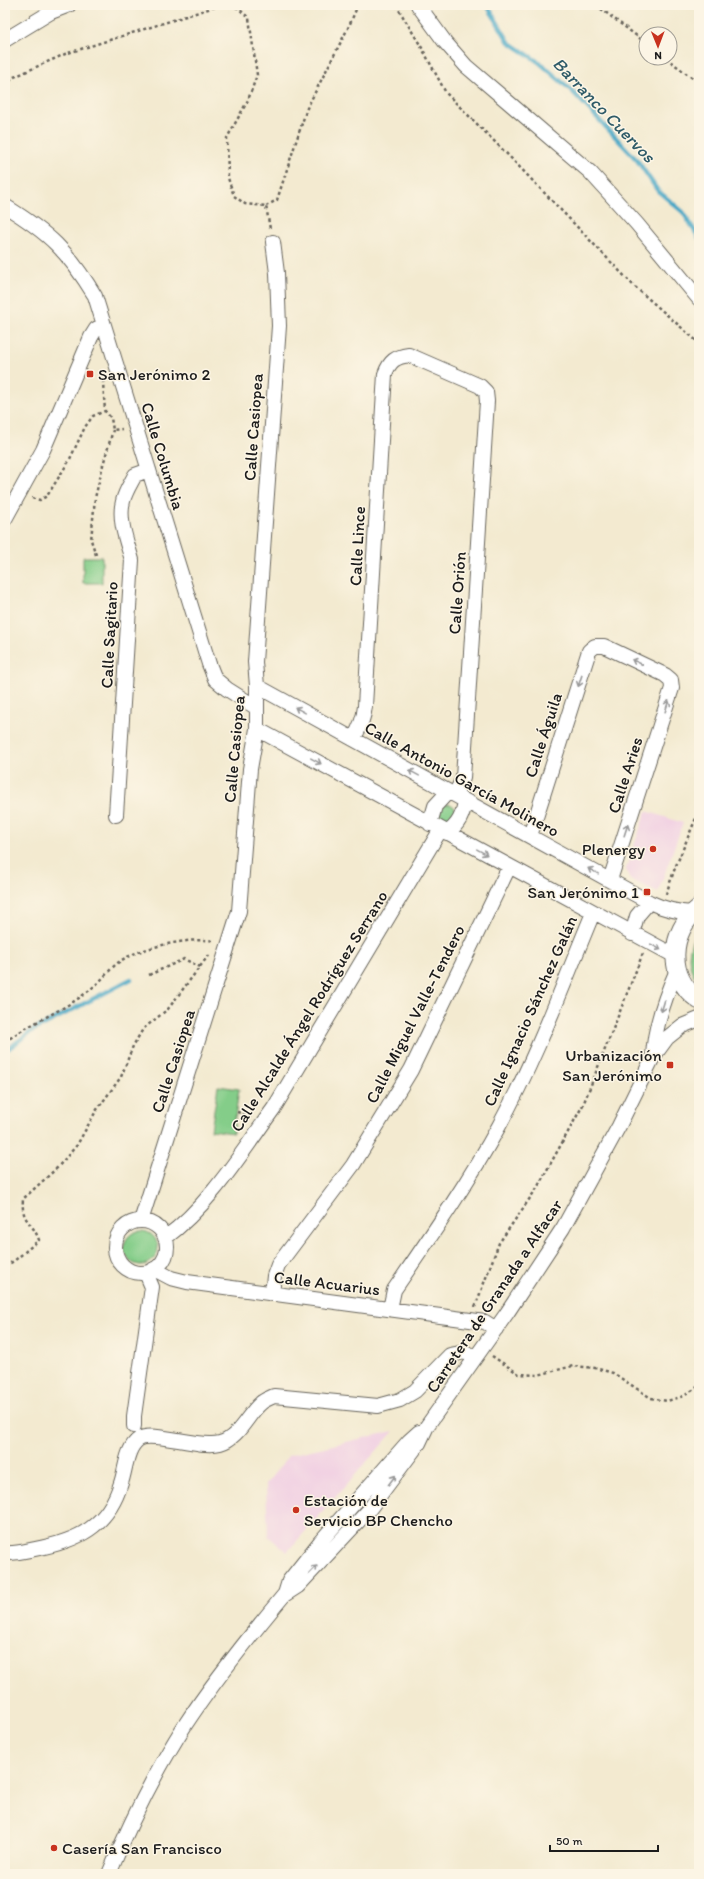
<svg xmlns="http://www.w3.org/2000/svg" width="704" height="1879" font-family="Itim,sans-serif">
<style>
.built{fill:#f1d0e3}
.green{fill:#84cd89;stroke:#507452}
.lines{fill:none;stroke-linecap:round;stroke-linejoin:round}
.stream{stroke:#47a7c6;stroke-width:4.5}
.minor-casing{stroke:#67645b;stroke-width:16}
.major-casing{stroke:#67645b;stroke-width:20}
.path{stroke:#67645b;stroke-width:2.5;stroke-dasharray:3 3;stroke-linecap:butt}
.minor{stroke:#fff;stroke-width:14}
.major{stroke:#fff;stroke-width:18}
.oneway{stroke:#999}
.poi-dot{fill:#c8321e;stroke:#fcf5e5;stroke-width:1.5}
.labels{text-anchor:middle;stroke-width:3;stroke-linejoin:round;paint-order:stroke}
.poi-label{font-size:17px;fill:#1c1c1c;stroke:#fcf5e5;text-anchor:start}
.street-label{font-size:17px;fill:#1c1c1c;stroke:#fcf5e5}
.water-label{font-size:18px;font-style:italic;fill:#2f5b68;stroke:#fcf5e5}
</style>
<rect width="100%" height="100%" fill="#fcf5e5"/>
<filter id="ink" filterUnits="userSpaceOnUse"><feTurbulence type="fractalNoise" baseFrequency=".025" numOctaves="2"/><feDisplacementMap in="SourceGraphic" scale="8" xChannelSelector="R" yChannelSelector="G"/><feConvolveMatrix kernelMatrix="1 2 1 2 8 2 1 2 1" color-interpolation-filters="sRGB"/></filter>
<filter id="wash" filterUnits="userSpaceOnUse"><feTurbulence type="fractalNoise" baseFrequency=".012" numOctaves="4" result="noise"/><feDisplacementMap in="SourceGraphic" scale="16" xChannelSelector="R" yChannelSelector="G"/><feGaussianBlur stdDeviation="0.9" result="paint"/><feColorMatrix in="noise" values="0 0 0 0 0 0 0 0 0 0 0 0 0 0 0 0 0 1.4 0 .05"/><feComposite in="paint" operator="in"/></filter>
<g filter="url(#wash)">
<rect width="100%" height="100%" fill="#f3ead0"/>
<!-- built -->
<path class="built" d="M646,811l37,12 -25,69 -28,-12 -4,-11z
M394,1431l-107,121 -19,-16 -2,-52 23,-29z"/>
<!-- green -->
<path class="green" d="M83,557h19v26h-19z
M440 812a8 8 0 1 1 16 0a8 8 0 1 1-16 0Z
M699,928v54c-15,-16 -11,-38 0,-54z
M218,1086l21,3 -6,44 -22,-3z
M124 1248a17 17 0 1 1 34 0a17 17 0 1 1-34 0Z"/>
<g class="lines">
<!-- stream -->
<path class="stream" d="M487,5l22,37 31,21 31,27 66,70 21,31 25,21 16,26
M5,1051l27,-20 99,-52"/>
</g>
</g>
<g filter="url(#ink)">
<g class="lines">
<!-- minor casing -->
<g class="minor-casing">
<path id="minor" d="M418,5l27,37 21,24 124,106 47,52 62,75
M5,40l46,-28 18,-7
M5,206c44,27 63,45 90,90l114,368 6,15 12,10 30,19
M5,519l38,-69 48,-113 5,-8 8,-4
M257,686l392,216c15,7 27,10 43,11
M257,729l418,227
M353,739c7,-11 11,-20 12,-33l20,-332c5,-13 10,-17 24,-19l71,31 6,6 1,9 -24,377 -8,17
M116,815l16,-255c-5,-18 -14,-40 -9,-59 2,-9 8,-18 12,-26l14,-5
M430,824l5,-18 13,-14
M447,833c12,-9 16,-18 18,-32
M530,836l59,-185 6,-5h9l61,29 6,5 1,8 -62,192
M632,934l5,-18 12,-14
M653,1057c1,-30 12,-60 24,-87
M141,1221l98,-310 11,-142 7,-40v-43l-2,-24 24,-336 -2,-53 -4,-31
M115 1247a26 26 0 1 1 52 0a26 26 0 1 1-52 0Z
M165,1238c44,-32 77,-86 109,-130l167,-279
M154,1269l17,9 16,4 298,40 11,7
M272,1294l2,-18 4,-11 75,-100 58,-95 98,-203
M390,1309l4,-19c37,-54 74,-107 105,-164 37,-68 64,-141 94,-213
M134,1426v-10l18,-129 -6,-14
M5,1553c10,1 20,-2 30,-4 42,-8 73,-22 86,-66 5,-14 5,-35 18,-44 14,-9 60,10 81,4 19,-5 27,-28 41,-40 3,-3 9,-5 13,-7l104,10 22,-6 15,-9 35,-36 15,-3 10,6
M285,1594l4,-13 31,-39 89,-101 10,-9
M109,1874c21,-51 46,-102 76,-149 30,-46 64,-88 99,-130l14,-9 70,-75 51,-68 8,-17 80,-113 56,-85 56,-102 34,-69 14,-19 15,-12 17,-7"/>
</g>
<!-- major casing -->
<g class="major-casing">
<path id="major" d="M699,908c-30,23 -33,70 0,92"/>
</g>
<!-- path -->
<path class="path" d="M230,5l8,3 11,10 8,57 -9,25 -21,38 1,40 6,18 11,8 21,2 4,23
M396,5l26,43 24,45 60,60 128,133 65,57
M596,5l50,38
M666,58l33,25
M5,85l9,-8 51,-23 156,-49
M266,206l11,-6 30,-92 42,-82 9,-21
M104,374l-1,8 2,29 6,7 2,12 9,-1
M32,498l8,2 7,-4 22,-35 16,-34 8,-11 12,-5
M96,555l-5,-15 4,-42 8,-33 10,-35
M666,894l9,-26 24,-57
M149,975l35,-16 16,8
M5,1042c22,-17 48,-27 71,-42 8,-5 16,-12 24,-19 6,-6 12,-14 19,-19 20,-15 72,-25 96,-21
M237,1112l14,4
M5,1266l9,-5 25,-21c-7,-20 -18,-17 -16,-41l34,-31 20,-23 19,-34 25,-34 12,-31 10,-17 25,-20 40,-53h3
M475,1307l24,-64 38,-55 46,-83 60,-152
M492,1356l27,18 19,1 35,-9 22,2 18,5 38,25 16,3 17,-5 15,-10"/>
<!-- minor -->
<use href="#minor" class="minor"/>
<!-- major -->
<use href="#major" class="major"/>
</g>
<!-- one-way arrows -->
<defs><path id="oneway-shaft" d="M-6 0H5M1.5-3L5.5 0L1.5 3" fill="none" stroke-width="1.6" stroke-linecap="round" stroke-linejoin="round"/></defs>
<g class="oneway">
<use href="#oneway-shaft" transform="translate(637 662) rotate(-155)"/>
<use href="#oneway-shaft" transform="translate(580 681) rotate(108)"/>
<use href="#oneway-shaft" transform="translate(667 706) rotate(-72)"/>
<use href="#oneway-shaft" transform="translate(300 710) rotate(-151)"/>
<use href="#oneway-shaft" transform="translate(316 761) rotate(29)"/>
<use href="#oneway-shaft" transform="translate(414 773) rotate(-151)"/>
<use href="#oneway-shaft" transform="translate(626 830) rotate(-72)"/>
<use href="#oneway-shaft" transform="translate(482 852) rotate(29)"/>
<use href="#oneway-shaft" transform="translate(593 871) rotate(-151)"/>
<use href="#oneway-shaft" transform="translate(656 947) rotate(28)"/>
<use href="#oneway-shaft" transform="translate(663 1006) rotate(107)"/>
<use href="#oneway-shaft" transform="translate(392 1480) rotate(-53)"/>
<use href="#oneway-shaft" transform="translate(313 1570) rotate(-46)"/>
</g>
</g>
<!-- markers -->
<g class="poi-dot">
<rect x="86" y="370" width="8" height="8" rx="2"/>
<circle cx="653" cy="849" r="4"/>
<rect x="643" y="888" width="8" height="8" rx="2"/>
<rect x="666" y="1061" width="8" height="8" rx="2"/>
<circle cx="296" cy="1510" r="4"/>
<circle cx="54" cy="1848" r="4"/>
</g>
<g class="labels">
<!-- poi labels -->
<g class="poi-label">
<text x="98" y="380">San Jerónimo 2</text>
<text x="645" y="855" text-anchor="end">Plenergy</text>
<text x="639" y="898" text-anchor="end">San Jerónimo 1</text>
<text x="662" y="1061" text-anchor="end">Urbanización<tspan x="662" dy="20">San Jerónimo</tspan></text>
<text x="304" y="1506">Estación de<tspan x="304" dy="20">Servicio BP Chencho</tspan></text>
<text x="62" y="1854">Casería San Francisco</text>
</g>
<!-- street labels -->
<g class="street-label">
<text transform="translate(253 427) rotate(-86)" y="6">Calle Casiopea</text>
<text transform="translate(163 456) rotate(73)" y="6">Calle Columbia</text>
<text transform="translate(357 546) rotate(-87)" y="6">Calle Lince</text>
<text transform="translate(457 593) rotate(-86)" y="6">Calle Orión</text>
<text transform="translate(109 635) rotate(-87)" y="6">Calle Sagitario</text>
<text transform="translate(543 735) rotate(-72)" y="6">Calle Águila</text>
<text transform="translate(234 749) rotate(-85)" y="6">Calle Casiopea</text>
<text transform="translate(625 775) rotate(-72)" y="6">Calle Aries</text>
<text transform="translate(462 779) rotate(29)" y="6">Calle Antonio García Molinero</text>
<text transform="translate(309 1011) rotate(-58)" y="6">Calle Alcalde Ángel Rodríguez Serrano</text>
<text transform="translate(530 1011) rotate(-66)" y="6">Calle Ignacio Sánchez Galán</text>
<text transform="translate(415 1014) rotate(-63)" y="6">Calle Miguel Valle-Tendero</text>
<text transform="translate(173 1061) rotate(-72)" y="6">Calle Casiopea</text>
<text transform="translate(327 1283) rotate(7)" y="6">Calle Acuarius</text>
<text transform="translate(494 1296) rotate(-56)" y="6">Carretera de Granada a Alfacar</text>
</g>
<!-- water labels -->
<g class="water-label">
<text transform="translate(604 110) rotate(46)" y="6">Barranco Cuervos</text>
</g>
</g>
<!-- margin -->
<rect width="704" height="1879" fill="none" stroke="#fcf5e5" stroke-width="20"/>
<!-- north arrow -->
<g transform="translate(658 46) rotate(179)"><circle r="19" fill="#fcf5e5" stroke="#a29e95"/>
<path d="M0-3L7 15L0 10L-7 15Z" fill="#c8321e"/>
<text y="-6" font-size="11" font-weight="bold" text-anchor="middle" fill="#1c1c1c">N</text>
</g>
<!-- scale -->
<path d="M550 1845v6h108v-6" fill="none" stroke="#1c1c1c" stroke-width="2"/>
<text x="556" y="1845" font-size="12" fill="#1c1c1c" stroke="#fcf5e5" stroke-width="3" paint-order="stroke">50 m</text>
</svg>
